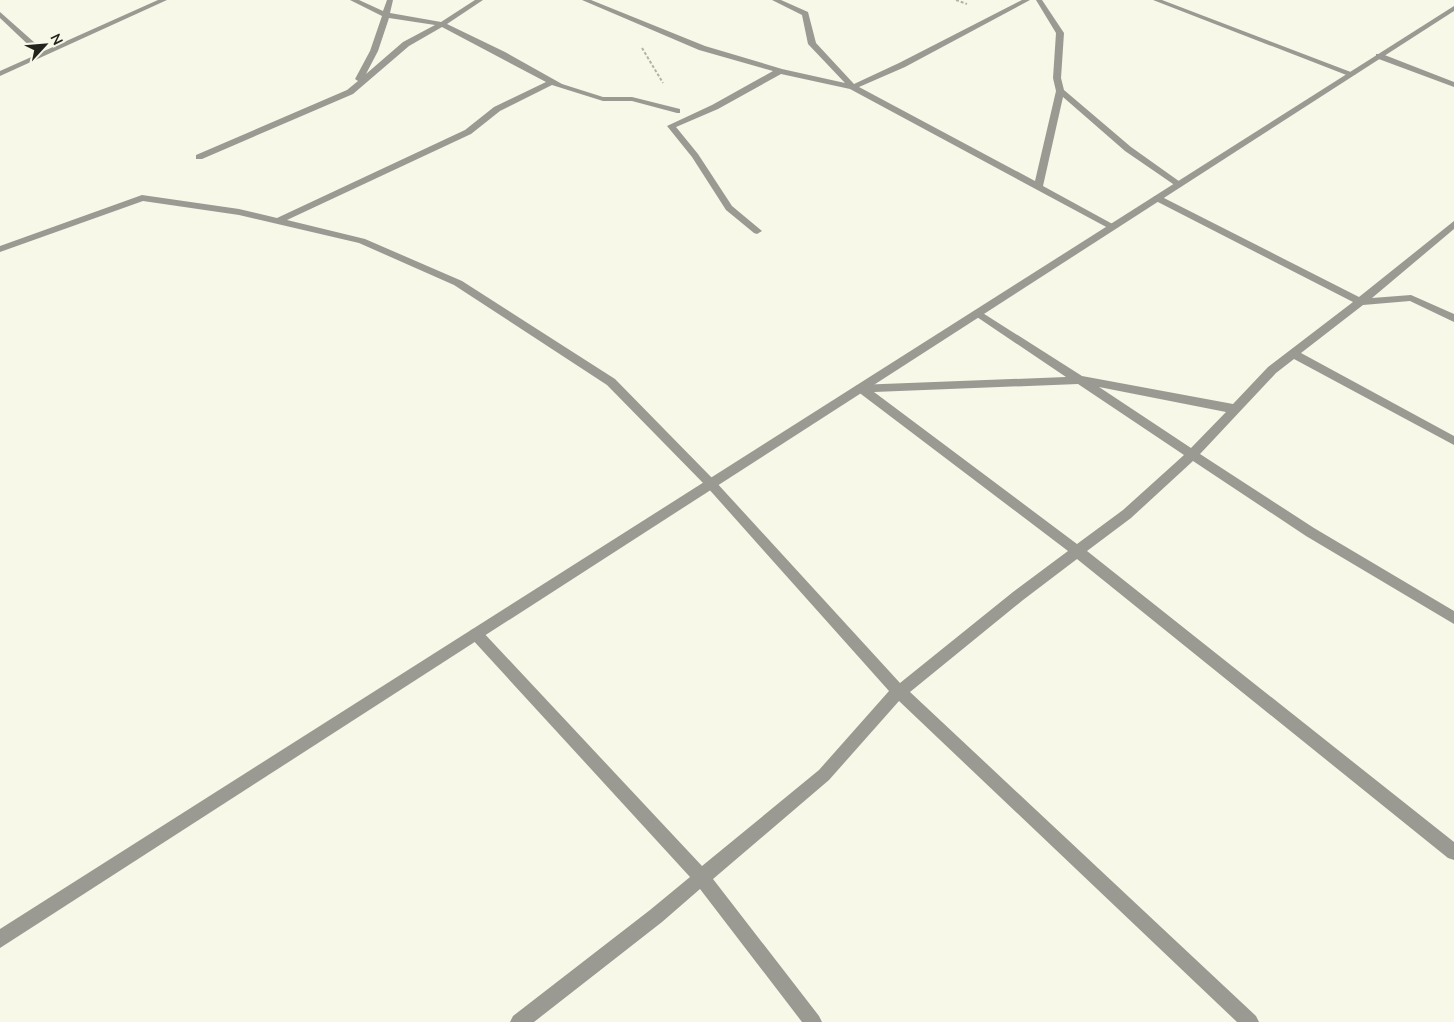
<svg xmlns="http://www.w3.org/2000/svg" width="1454" height="1022" font-family="'Nunito Sans',sans-serif">
<style>
.lines{fill:none;stroke-linecap:round;stroke-linejoin:round}
.path{stroke:#b2b3a6;stroke-width:2;stroke-dasharray:3 2;stroke-linecap:butt}
.minor{fill:#9a9a93;fill-rule:evenodd}
.tertiary{fill:#9a9a93;fill-rule:evenodd}
</style>
<rect width="100%" height="100%" fill="#f7f8e8"/>
<g class="lines">
<!-- path -->
<path class="path" d="M956,0l11,4
M642,48l21,35"/>
<!-- minor -->
<path class="minor" d="M158,0h9l-167,76v-5l38,-17 -38,-36v-6l44,39z
M350,0h9l24,11 4,-11h6l-3,13 51,9 34,-22h8l-36,24 58,28 57,32 41,13h29l48,12v4h-3l-45,-12h-29l-51,-16 -52,26 -29,23 -184,86 78,19 97,42 153,98 100,102 185,202 113,-91 55,-41 -211,-160 -2,-3 2,-3 209,-8 -92,-62 -1,-2 1,-2 4,-1 104,66 151,28 35,-37 85,-65 -199,-102v-4h6l199,101 95,-76v8l-82,69 39,-3 43,19v8l-44,-21 -47,4 -62,48 153,83v9l-160,-86 -18,14 -76,81 114,74 140,83v13l-148,-88 -113,-75 -62,57 -44,33 367,291v18l-6,-2 -371,-299 -54,41 -113,92 346,324 3,6h-22l-338,-321 -70,79 -116,99 106,137 3,6h-20l-102,-133 -38,33 -128,100h-24l3,-6 137,-106 40,-33 -219,-239 -2,-4 2,-4 5,-2 5,2 221,236 117,-96 70,-79 -182,-204 -100,-102 -153,-100 -95,-42 -120,-28 -96,-14 -143,51v-6l142,-51 97,14 38,9 188,-88 29,-23 52,-25 -104,-55 -33,19 -56,48 -151,65h-6v-4l151,-65 11,-9 -3,-2 15,-28 12,-35zM389,18l46,7 -32,17 -37,32 12,-23zM1078,384l106,71 -61,55 -46,34 -203,-152zM1099,387l127,25 -35,36z
M582,0h9l114,46 77,23 63,14 -37,-39 -6,-29 -30,-15h9l27,12 8,31 38,41 45,-21 123,-63h8l-125,67 -46,20 176,94 21,-90 -3,-13 3,-45 -20,-33h6l22,33 -3,45 3,12 67,57 52,37 -1,2h-6l-51,-35 -62,-54 -20,89 75,41 -5,3 -3,-1 -260,-140 -69,-15 -63,35 -42,18 22,27 34,52 30,25 -5,3 -3,-1 -28,-23 -34,-53 -25,-31 45,-21 61,-34 -74,-21z
M1153,0h9l194,74 -7,2z
M1376,54h6l72,28v5l-78,-29z"/>
<!-- tertiary -->
<path class="tertiary" d="M1454,6v5l-1454,937v-19z"/>
</g>
<!-- north arrow -->
<g transform="translate(45 45) rotate(64)" stroke="#f7f8e8" stroke-width="4" paint-order="stroke">
<path d="M0-4L9 19L0 12L-9 19Z" fill="#23231d"/>
<text y="-8" font-size="14" font-weight="bold" text-anchor="middle" fill="#23231d">N</text>
</g>
</svg>
